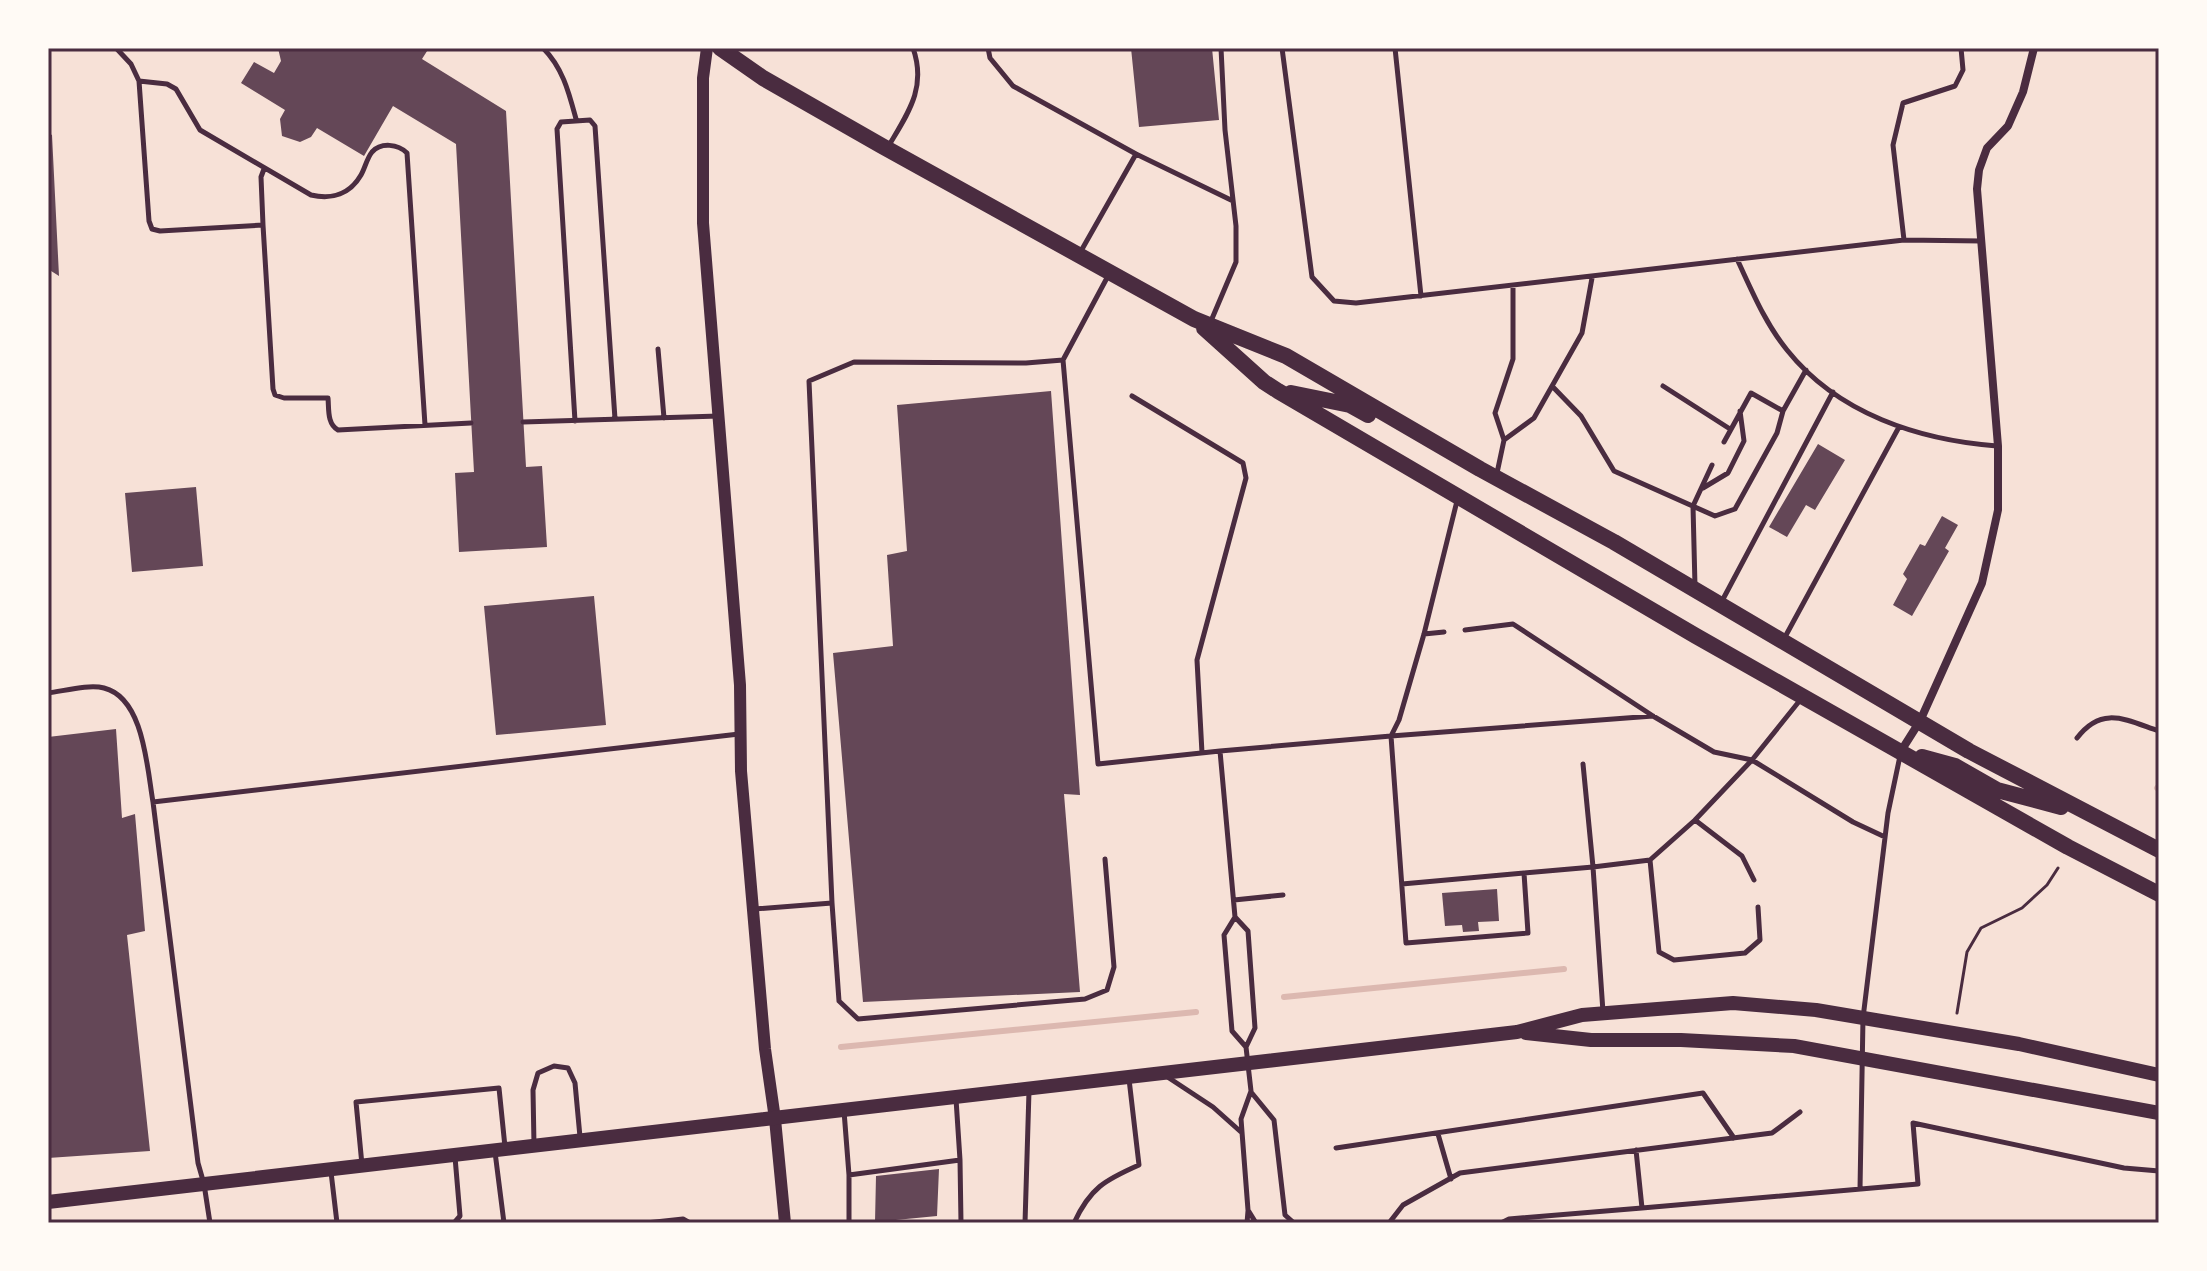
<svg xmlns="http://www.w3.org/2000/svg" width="2207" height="1271" font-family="Quicksand,sans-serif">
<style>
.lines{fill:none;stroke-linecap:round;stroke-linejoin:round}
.stream{stroke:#dcb8b0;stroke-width:6}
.building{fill:#644757}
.path{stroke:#4a2c40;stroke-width:3}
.service{stroke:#4a2c40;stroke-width:5}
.minor{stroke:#4a2c40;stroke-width:8}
.tertiary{stroke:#4a2c40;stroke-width:12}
.secondary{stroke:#4a2c40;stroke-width:14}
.primary{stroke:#4a2c40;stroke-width:16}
.neatline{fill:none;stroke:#4a2c40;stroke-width:3}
</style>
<rect width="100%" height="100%" fill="#f7e1d7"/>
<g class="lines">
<!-- stream -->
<path class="stream" d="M2157,788l2,1
M1284,997l280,-28
M841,1047l355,-35"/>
</g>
<!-- building -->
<path class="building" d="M278,48h151l-7,11 84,52 20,356 16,-1 5,81 -88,5 -4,-79 19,-1 -18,-328 -63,-38 -29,50 -47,-28 -6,9 -11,5 -18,-6 -2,-17 5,-9 -44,-27 13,-21 20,11 7,-12z
M1131,48h81l7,72 -80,7z
M48,133l4,2 7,141 -11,-7z
M1051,391l29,404 -16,-1 16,198 -217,10 -30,-349 60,-7 -6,-91 20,-4 -10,-146z
M1818,444l27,16 -30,50 -9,-5 -19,32 -18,-10z
M196,487l7,79 -71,6 -7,-79z
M1942,516l16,9 -13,23 4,3 -37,65 -19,-11 14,-26 -4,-5 17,-30 5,2z
M594,596l12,129 -110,10 -12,-129z
M116,729l6,89 13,-4 10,117 -18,4 23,216 -102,7v-421z
M1497,889l2,32 -21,1 1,9 -16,1 -1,-7 -17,1 -3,-33z
M939,1169l-2,47 -62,6 1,-46z"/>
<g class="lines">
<!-- path -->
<path class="path" d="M1957,1013l10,-61 14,-24 41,-20 25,-23 11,-17"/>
<!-- service -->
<path class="service" d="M116,48l15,16 8,17 10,140 3,8 8,2 103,-6 10,164 2,6 9,3h44c1,11 -1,26 10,32l133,-7
M543,48c20,20 26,45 33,71
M988,48l2,10 23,28 123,68 97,47
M1282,48l30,229 22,24 22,2 548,-63 -11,-95 10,-42 52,-17 8,-16 -2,-22
M1395,48l26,248
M139,81l28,3 9,5 24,41 111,65c21,5 39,-1 50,-20 4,-7 6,-17 11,-23 9,-10 26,-8 35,1l18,272
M888,147c20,-34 39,-59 25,-99
M263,225l-2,-48 3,-8
M1904,240l78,1
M1081,251l55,-97
M1737,259c15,32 28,64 50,91 51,64 132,90 210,96
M1211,321l25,-59v-36l-11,-96 -4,-82
M658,349l6,69
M1063,360l35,404 122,-13
M1552,386l29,30 33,55 101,45 20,-7 42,-76 6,-22 23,-41
M1663,386l67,43
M1132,396l111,67 3,15 -49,182 5,93
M575,421l-18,-292 4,-7 29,-2 5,6 20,293
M523,422l196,-6
M1504,440l30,-22 48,-85 10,-55
M1724,442l27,-49 32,18
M1497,473l7,-33 -9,-27 18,-54v-73
M1703,488l25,-15 16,-32 -4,-30
M1695,586l-2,-80 19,-41
M1722,601l111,-209
M1465,630l48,-6 140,92 61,36 38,8 49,-61
M1424,634l20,-2
M1785,637l114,-210
M48,693c16,-2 41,-9 56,-5 40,10 43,80 49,114
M2077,738c25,-33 49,-18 82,-7
M1583,764l10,103 57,-7 9,92 15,8 71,-7 15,-13 -2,-33
M1650,860l45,-40
M1754,880l-12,-24 -47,-36 57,-60 101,62 32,15
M1402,884l122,-11
M1234,900l49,-5
M832,903l-23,-522 45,-19 172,1 37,-3 45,-84
M754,909l78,-6 7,98 19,18 227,-20 22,-9 7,-23 -9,-108
M1235,917l-15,-166 171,-15 8,-16 25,-86 33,-133
M1603,1012l-10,-145 -69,6 4,60 -122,10 -15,-207 262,-20
M1246,1047l-14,-16 -8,-96 11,-18 13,14 7,97 -9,19 5,44 -10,28 7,91 8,13
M1166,1076l47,31 28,25
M1251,1092l23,28 11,95 9,8
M844,1111l5,64 111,-15 -4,-61
M1438,1134l13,45
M534,1145l-1,-55 5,-17 16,-7 14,2 7,15 5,54
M1336,1148l367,-55 31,45
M1636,1150l6,58 276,-24 -5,-61 211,45 35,3
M495,1152l9,71
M960,1160l1,63
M362,1165l-6,-63 143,-14 6,59
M331,1172l6,51
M849,1175v48
M1860,1189l3,-171 25,-205 12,-57
M210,1223l-6,-39 -6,-21 -45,-361 586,-68
M454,1223l6,-7 -5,-59
M646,1223l37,-4 7,4
M1025,1223l4,-132
M1074,1223c16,-35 31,-43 65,-58l-10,-86
M1247,1223l1,-12
M1389,1223l14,-18 57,-32 312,-40 28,-21
M1501,1223l8,-4 133,-11"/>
<!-- minor -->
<path class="minor" d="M1901,751l19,-30 62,-138 16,-73v-64l-21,-257 2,-19 8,-22 21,-22 15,-34 11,-44"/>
<!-- tertiary -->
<path class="tertiary" d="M707,48l-4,30v145l37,462 1,86 24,278 10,70 10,104"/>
<!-- secondary -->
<path class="secondary" d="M1526,1033l65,7h90l113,6 365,67
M48,1202l1469,-170 65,-17 151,-12 83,7 137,23 66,11 140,31"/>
<!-- primary -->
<path class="primary" d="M720,48l43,30 119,68 312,173 92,37 194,113 134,73 355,209 190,99
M1204,328l60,54 14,9 418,245 372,211 91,47
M1291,393l59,12 18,10
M1922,757l33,9 42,24 64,17"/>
</g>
<!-- border -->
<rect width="2207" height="1271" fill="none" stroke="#fffaf5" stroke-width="100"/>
<rect x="50" y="50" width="2107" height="1171" class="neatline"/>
</svg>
